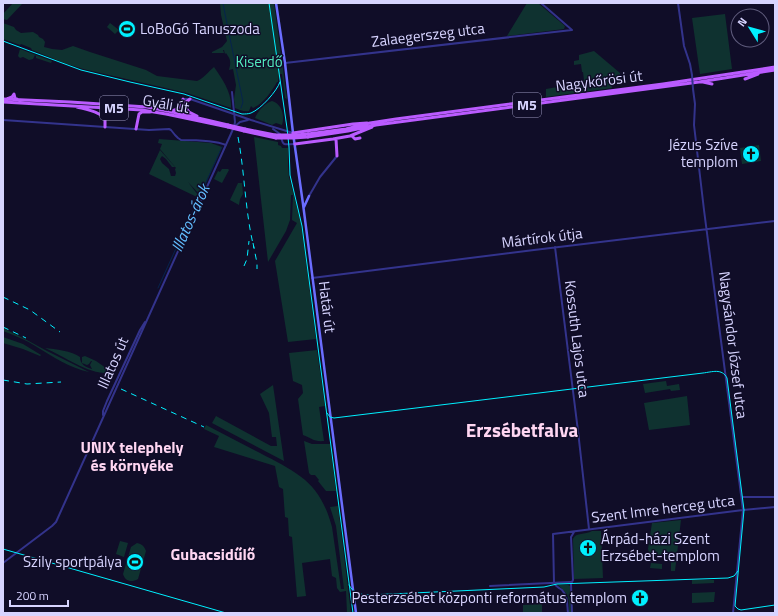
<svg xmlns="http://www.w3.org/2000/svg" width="778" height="616" font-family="'Titillium Web',sans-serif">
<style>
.green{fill:#0f3230}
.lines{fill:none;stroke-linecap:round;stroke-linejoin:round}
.stream{stroke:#06234d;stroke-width:1}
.tertiary{stroke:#33338c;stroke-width:2}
.secondary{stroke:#6b6dff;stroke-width:2.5}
.primary{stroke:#ba5bff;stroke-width:3}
.tram{stroke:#00f0ff;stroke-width:1}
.rail{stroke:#00f0ff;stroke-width:1;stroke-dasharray:6 5;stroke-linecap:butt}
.tertiary-bridge{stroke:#33338c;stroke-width:2}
.primary-bridge{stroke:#ba5bff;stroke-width:3}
.labels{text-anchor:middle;stroke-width:3;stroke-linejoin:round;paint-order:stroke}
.shield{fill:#100d28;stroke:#9b98be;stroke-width:1}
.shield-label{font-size:14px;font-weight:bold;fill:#d7d4ff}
.poi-label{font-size:15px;fill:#d7d4ff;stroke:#100d28;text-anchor:end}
.street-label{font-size:15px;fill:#d7d4ff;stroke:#100d28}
.park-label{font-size:15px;fill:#52ecbf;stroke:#100d28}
.water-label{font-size:16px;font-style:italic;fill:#62bdff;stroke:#100d28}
.neighbourhood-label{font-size:16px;font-weight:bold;fill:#ffd6f2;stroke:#100d28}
.district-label{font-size:19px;font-weight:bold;fill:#ffd6f2;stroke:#100d28}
</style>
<rect width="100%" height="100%" fill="#100d28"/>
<!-- green -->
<path class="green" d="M13,3h10l-16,17 -4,-1v-5z
M220,3h54l13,96 -2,-1 -3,-24h-3l-1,8h-1c-5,9 -14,22 -24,26l-2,-2 -2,5c-5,1 -9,-1 -14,-3l-1,-9 2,-14 -3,-16 -4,1c2,-8 2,-10 -3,-17l-1,1 -1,-4h-1l1,3h-12v-1l10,-5 5,-6 -6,-26z
M527,3h11l27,23 -1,3 -57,7z
M725,14l7,55 -32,5 -8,-56z
M3,23l11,4 2,3 5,3 12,-1 5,3 1,2 4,2 2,3 -1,5 8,2 10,1 11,-4 17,6 56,18 11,6 40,5c6,-2 12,-10 17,-14 8,12 18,25 17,41l-44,-15 -104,-24 -19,-6 -32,-13 -1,-2 -10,-4 -1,1 -17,-6z
M110,23l9,7 -4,4 -8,-7z
M20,49l32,12 -1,2 -15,-5v-2l-1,-1 -2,4 -4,1 -6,-3 -3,1 -2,-2z
M594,51l26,22v6l-9,2 1,7 -66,9v-8l29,-5v-2l9,-2 -1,-8h-1l-1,-8 -7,1v-4l5,-1v-5z
M272,101c10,3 13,15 10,24l-6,-2 -4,2 -17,-7c3,-7 10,-15 17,-17z
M254,137l24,5v3l3,1 1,2h6v18l1,11 12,46 15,116 -28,3 -13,-81 22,-38 -5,-3 1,-25h-2l-1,25 -4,11 -18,31z
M159,139l52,4 11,4 -22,48 -12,-13 10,13 -1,2 -48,-23 11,-24 15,17h-3l-6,-8 -4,-3 -2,3 2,4 7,6 2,7h4l1,-3 -1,-4 1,-1 -16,-19 2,-5 -4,-1z
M759,145l2,16 -19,3 -2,-16z
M222,169h6l1,1 -7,13 -8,-4 4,-8 2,1z
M238,183h4l1,11 -3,5 -1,6 -9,-5z
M3,328l22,11 22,12 42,21c-19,-4 -36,-15 -52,-25 -11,-7 -23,-12 -34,-16z
M3,337l20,7 18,11 -1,1 -17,-7 -20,-6z
M45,348c10,1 27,3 35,9 0,7 5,10 12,12l-2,-4 2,-4h-1l-2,3 -2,1 -5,-2v-6l3,-1 11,5 17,12c-23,3 -47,-16 -68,-25z
M317,350l8,56 -6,1 5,34c-10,1 -13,-3 -21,-6l-5,-36 5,-6 -1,-8 -9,-4 -4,-28z
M666,381l1,5 12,-2 1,6 -9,1 -1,-2 -25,4 -2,-9z
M273,385l11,76 -72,-38 4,-7 55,30h6l-1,-9h-4l-3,-24 -9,-19z
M687,396l3,29 -41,5 -5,-27z
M206,425c18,9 36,19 54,28 38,20 60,29 72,74l9,62h3l-8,-63 -6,-19 8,-1 13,107h-4l-1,-22 -6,1 -3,-4 -1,-10 -4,-2 -2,-17 -28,4 4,33 -9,1 -5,-60 -3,-1 -1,-18 -3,-1 -2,-28 -4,-2 -4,-21 -61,-19 5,-11 -15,-7z
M304,441l8,3h18l6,47h-10l-8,-10 1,-1 -4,-5h-4l-2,-2z
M681,520l-6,51h-4v-13l-21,-2 -2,-7 4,-26z
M592,531h9l2,47 -29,1 -1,-40c3,-7 12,-4 19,-8z
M120,541l8,2 -4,14 -8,-3z
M137,543c5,1 7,3 9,8l-8,28c-7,4 -13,2 -15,-5l8,-27z
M651,563l11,1v5l-12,-1z
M692,580h22v3l-22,1z
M558,585h10l2,1 1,27h-2c0,-16 1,-17 -11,-28z
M715,592l-1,10 -22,1v-10z
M542,604v9h-19v-8z"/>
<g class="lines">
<!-- stream -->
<path class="stream" d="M223,3l2,11 18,88 -2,6
M158,288l64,-141"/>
<!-- tertiary -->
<path class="tertiary" d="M541,3l31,27
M678,3l6,43 6,18 2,11
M285,63l287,-33
M693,89l2,15 -1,21 10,85 39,300 -10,103
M183,99h7l61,21 42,13
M3,120l146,10 20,-1 2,1 4,5 3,3 3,2c14,0 33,0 45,5
M234,127l6,-5 8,-2
M273,129l7,5c4,11 0,11 15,10
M309,196l11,-19 17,-21
M555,247l23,184 11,98
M312,278l166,-21 56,-7 241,-29
M103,415v-4l4,-10 33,-71 5,-8
M742,497h33
M3,563l49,-37 4,-4 178,-395 1,-5 -3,-30
M554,583l-1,-49 190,-24 32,-3
M554,583c2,4 4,4 8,7 6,6 5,15 6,23
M490,586l81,-4
M572,613l-1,-29 2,-4 -2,-43 3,-5"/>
<!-- secondary -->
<path class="secondary" d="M276,3l9,60 8,70 10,71 53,409
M304,207l5,-11"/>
<!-- primary -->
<path class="primary" d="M745,79l13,-5
M703,82l9,2
M3,99l67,3 77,5 21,4 60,14
M7,99l5,-2 2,-3 1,4 4,2
M190,99l-4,3 -1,5 4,5 8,4
M3,102l139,8 24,4 62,13
M77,107c7,2 26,5 28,13 0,1 0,7 0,7
M172,111c6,-2 11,-5 11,-12
M136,129l3,-15 3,-2h8
M245,129l30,6
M244,131l32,7
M293,133l60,-9 14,-1
M308,134l38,-5 24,-6 26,-4 267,-35 112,-17
M350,136h2l3,3 5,-1
M308,137l40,-6 28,-6 323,-43 76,-12
M336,139l1,17
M295,144l38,-5 17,-3 22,-9"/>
<!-- tram -->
<path class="tram" d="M269,3l18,125 2,19 1,28 12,51 51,387
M3,41l78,29 49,12 54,12 58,20c3,0 6,0 9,-1 10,-4 26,-22 29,-31
M327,413l3,4 4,1 369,-45c9,-1 19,-5 24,5l17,132 -9,96 3,3 3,1 34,-5
M3,549l223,64
M349,585c4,8 12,10 20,10l175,-8 13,-3 171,-6 6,-2 4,-5"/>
<!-- rail -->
<path class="rail" d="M238,137c7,37 7,75 16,111
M253,243l4,20v6
M244,266l3,-7 2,-18
M3,297l27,13 30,22
M3,327l23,11
M3,380l24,4 34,-2
M121,389l83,38"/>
<!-- tertiary-bridge -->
<path class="tertiary-bridge" d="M692,75l1,14"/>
<!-- primary-bridge -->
<path class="primary-bridge" d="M228,125l17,4
M228,127l16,4
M275,135h21l12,-1
M276,138h17l15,-1"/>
</g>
<!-- icons -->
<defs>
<g id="stadium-disc" transform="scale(0.9)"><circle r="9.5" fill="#00f0ff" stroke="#100d28"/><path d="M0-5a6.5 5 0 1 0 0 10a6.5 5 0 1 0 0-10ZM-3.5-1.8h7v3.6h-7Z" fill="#111"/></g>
<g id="church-disc" transform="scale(0.9)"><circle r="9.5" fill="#00f0ff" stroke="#100d28"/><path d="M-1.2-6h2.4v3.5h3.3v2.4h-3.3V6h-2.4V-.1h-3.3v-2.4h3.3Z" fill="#111"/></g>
</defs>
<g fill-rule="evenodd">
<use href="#stadium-disc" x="127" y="29"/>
<use href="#church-disc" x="751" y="154"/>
<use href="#church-disc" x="588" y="548"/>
<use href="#stadium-disc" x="135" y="562"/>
<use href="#church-disc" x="640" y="598"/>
</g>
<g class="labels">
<!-- shield labels -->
<g class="shield">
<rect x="513" y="93" width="28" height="24" rx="3"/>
<rect x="100" y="96" width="28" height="24" rx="3"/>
</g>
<g class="shield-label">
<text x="527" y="110">M5</text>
<text x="114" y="113">M5</text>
</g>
<!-- poi labels -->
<g class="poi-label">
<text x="140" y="34" text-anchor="start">LoBoGó Tanuszoda</text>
<text x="738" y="150">Jézus Szíve<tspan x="738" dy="17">templom</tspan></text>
<text x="601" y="544" text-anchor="start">Árpád-házi Szent<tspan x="601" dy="17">Erzsébet-templom</tspan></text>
<text x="122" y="567">Szily sportpálya</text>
<text x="627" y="603">Pesterzsébet központi református templom</text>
</g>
<!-- street labels -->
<g class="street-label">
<text transform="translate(428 35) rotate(-7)" y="5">Zalaegerszeg utca</text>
<text transform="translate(599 81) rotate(-7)" y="5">Nagykőrösi út</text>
<text transform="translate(166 104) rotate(10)" y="5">Gyáli út</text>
<text transform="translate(542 238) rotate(-7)" y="5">Mártírok útja</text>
<text transform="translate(327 307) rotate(83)" y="5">Határ út</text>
<text transform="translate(577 339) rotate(83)" y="5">Kossuth Lajos utca</text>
<text transform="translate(733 345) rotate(83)" y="5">Nagysándor József utca</text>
<text transform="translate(113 363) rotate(-66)" y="5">Illatos út</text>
<text transform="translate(663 509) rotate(-7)" y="5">Szent Imre herceg utca</text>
</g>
<!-- park labels -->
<g class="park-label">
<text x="259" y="67">Kiserdő</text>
</g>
<!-- water labels -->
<g class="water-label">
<text transform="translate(190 218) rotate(-66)" y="6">Illatos-árok</text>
</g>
<!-- neighbourhood labels -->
<g class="neighbourhood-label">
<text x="132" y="453">UNIX telephely<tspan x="132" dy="18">és környéke</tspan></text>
<text x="213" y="560">Gubacsidűlő</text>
</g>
<!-- district labels -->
<g class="district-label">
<text x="522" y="437">Erzsébetfalva</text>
</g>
</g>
<!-- border -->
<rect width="778" height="616" fill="none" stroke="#d7d4ff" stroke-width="8"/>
<!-- north arrow -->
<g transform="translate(750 28) rotate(307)"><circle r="19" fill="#100d28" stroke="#605d7e"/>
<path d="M0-3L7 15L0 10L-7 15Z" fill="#00f0ff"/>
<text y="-6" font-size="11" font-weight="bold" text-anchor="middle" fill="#d7d4ff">N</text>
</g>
<!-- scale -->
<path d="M10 600v6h58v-6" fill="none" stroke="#d7d4ff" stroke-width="2"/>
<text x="16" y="600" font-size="12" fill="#d7d4ff" stroke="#100d28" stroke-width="3" paint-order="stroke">200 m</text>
</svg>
